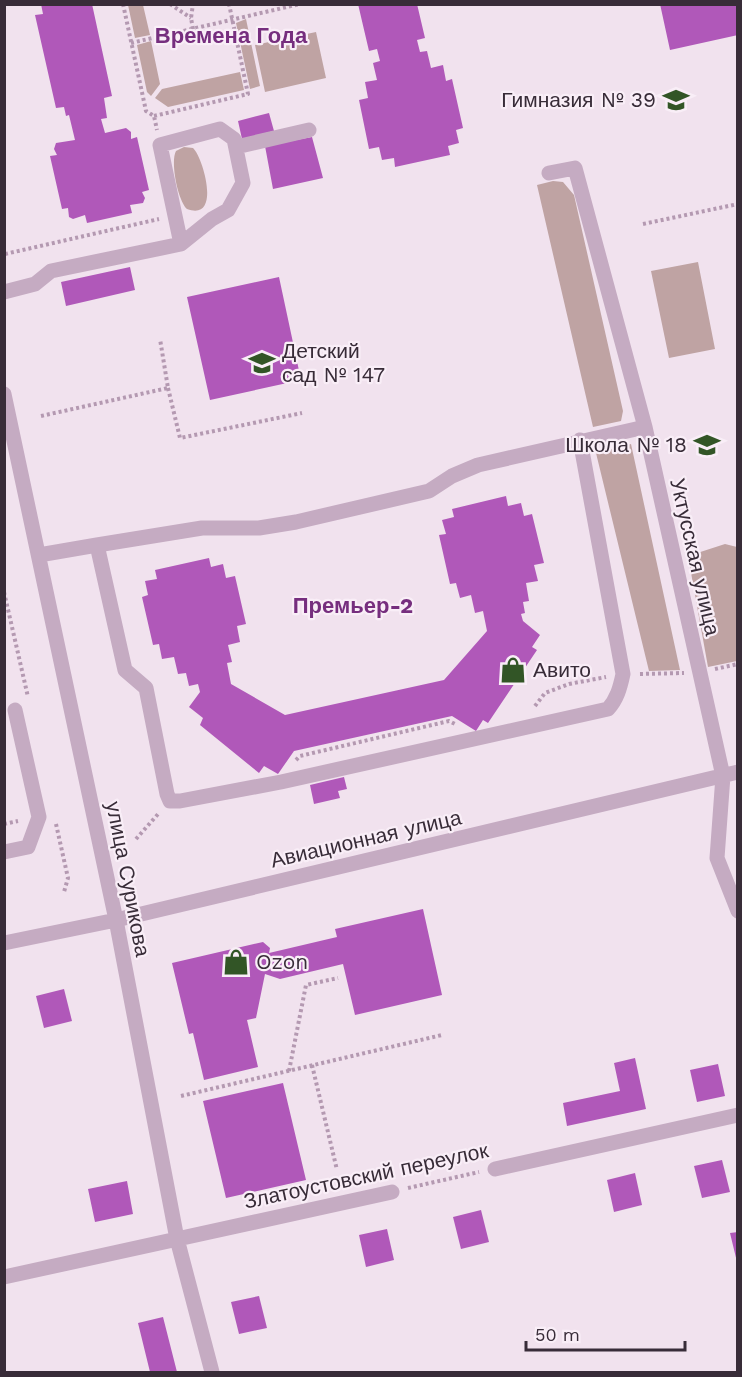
<svg xmlns="http://www.w3.org/2000/svg" width="742" height="1377" font-family="'Work Sans',sans-serif">
<style>
.green{fill:#bfa3a3}
.building{fill:#b058b9}
.lines{fill:none;stroke-linecap:round;stroke-linejoin:round}
.path{stroke:#b499b1;stroke-width:4;stroke-dasharray:3 3;stroke-linecap:butt}
.minor{stroke:#c5abc2;stroke-width:15}
.labels{text-anchor:middle;stroke-width:4.5;stroke-linejoin:round;paint-order:stroke}
.poi-label{font-size:21px;fill:#382c38;stroke:#f9eef7;text-anchor:start}
.street-label{font-size:21px;fill:#382c38;stroke:#f9eef7}
.neighbourhood-label{font-size:22px;font-weight:bold;fill:#762e7e;stroke:#f9eef7}
</style>
<rect width="100%" height="100%" fill="#f1e2ee"/>
<!-- green -->
<path class="green" d="M128,5h15l7,30 -15,3z
M246,19l14,67 -10,3 -14,-66z
M316,32l10,46 -61,14 -10,-47z
M151,41l9,43 -9,12 -4,-4 -10,-47z
M240,72l4,18 -76,17 -13,-9 7,-9z
M184,147l9,1c10,9 29,74 -6,61 -9,-8 -17,-47 -11,-58z
M553,181l10,1 11,13 49,216 -2,10 -28,6 -56,-242z
M698,262l17,87 -46,9 -18,-87z
M631,444l49,226 -31,1 -53,-218z
M725,544l12,3v114l-29,6 -20,-111z"/>
<!-- building -->
<path class="building" d="M41,4h51l20,92 -8,2 3,20 -6,1 4,14 21,-5 5,4v7l6,-2 12,53 -7,2 3,6 -2,5 -13,2 2,8 -45,10 -2,-8 -12,4 -4,-2 -1,-9 -6,1 -12,-53 7,-1 -3,-6 2,-6 19,-3 -6,-25 -3,1 -2,-9 -8,1 -21,-93 8,-1z
M358,4h59l8,34 -8,2 3,12 7,-1 4,17 12,-3 3,16 6,-2 11,49 -7,2 3,13 -11,3 2,9 -55,12 -1,-9 -12,2 -3,-13 -10,2 -10,-49 9,-2 -3,-16 12,-2 -4,-17 7,-2 -3,-12 -8,2z
M660,4h78v31l-68,15z
M269,113l5,18 -32,8 -4,-18z
M312,137l11,41 -50,11 -8,-43z
M130,267l5,23 -69,16 -5,-24z
M279,277l22,103 -91,20 -23,-103z
M506,496l2,10 13,-3 3,13 8,-2 12,49 -10,2 4,16 -12,2 3,18 -6,1 2,11 -4,1 2,7 17,14 -8,12 5,3 -49,73 -5,-3 -7,11 -24,-15 -158,35 -16,23 -14,-8 -5,7 -59,-48 3,-7 -14,-11 11,-15 -2,-8 -9,2 -3,-13 -8,1 -4,-17 -12,2 -3,-15 -6,1 -11,-48 6,-2 -3,-14 12,-2 -2,-9 54,-12 2,9 12,-3 3,14 9,-2 11,48 -9,2 3,16 -12,3 4,17 -5,1 4,21 54,31 159,-35 43,-49 -4,-20 -8,2 -4,-18 -11,3 -4,-15 -6,1 -11,-49 7,-1 -4,-14 12,-3 -2,-8z
M344,777l3,12 -9,2 2,7 -26,6 -4,-19z
M423,909l19,86 -87,20 -12,-51 -63,15 -15,-5 -9,44 -9,2 11,47 -54,13 -11,-47 -4,1 -17,-71 91,-21 7,6 -1,5 68,-16 -2,-8z
M64,989l8,32 -28,7 -8,-32z
M635,1058l11,51 -79,17 -4,-23 57,-12 -6,-28z
M718,1064l7,32 -28,6 -7,-32z
M283,1083l23,97 -80,18 -23,-97z
M722,1160l8,32 -28,6 -8,-32z
M635,1173l7,32 -28,7 -7,-32z
M127,1181l6,33 -38,8 -7,-33z
M481,1210l8,32 -28,7 -8,-32z
M387,1229l7,31 -28,7 -7,-32z
M738,1232v30h-1l-7,-29z
M259,1296l8,32 -28,6 -8,-32z
M163,1317l14,55h-27l-12,-49z"/>
<g class="lines">
<!-- path -->
<path class="path" d="M123,4l23,107 8,5 3,14
M170,4l21,14
M193,29l-2,-11 2,-14
M131,43l169,-39
M154,116l94,-22 -19,-90
M643,224l95,-20
M5,254l154,-35
M168,388l12,50 122,-25
M41,416l127,-28 -8,-49
M4,592l24,105
M715,669l23,-5
M640,674l44,-1
M535,706l10,-13 24,-9 37,-7
M296,760l4,-4 149,-35 6,3
M4,824l14,-3
M56,824l12,54 -4,14
M136,839l23,-26
M312,1065l25,105
M289,1071l17,-86 32,-7
M181,1096l261,-61
M408,1188l71,-16"/>
<!-- minor -->
<path class="minor" d="M236,147l73,-17
M549,173l26,-5 70,259 78,349 -6,82 21,53
M4,292l31,-8 16,-13 130,-27 31,-25 16,-9 15,-27 -9,-44 -14,-10 -60,16 21,99
M4,394l112,526 61,319 35,133
M97,545l105,-17h57l37,-6 133,-31 23,-15 26,-11 167,-38
M39,555l58,-10 28,125 21,18 21,106 3,7h10l101,-19 327,-73c9,-10 12,-21 15,-35l-43,-234
M4,852l24,-5 11,-30 -24,-107
M4,943l112,-23 622,-148
M495,1169l243,-54
M4,1277l388,-85"/>
</g>
<!-- icons -->
<defs>
<g id="school-bare" transform="scale(2.07)"><path d="M0-5L7-2L0 1L-7-2ZM-4 1L0 2.5L4 1V4Q0 6-4 4Z" fill="#325526" stroke="#f9eef7" stroke-width="2.5" paint-order="stroke"/></g>
<g id="shop-bare" transform="scale(2.07)"><path d="M-5-2.5h2.3a2.7 3.5 0 0 1 5.4 0H5L5.5 6h-11ZM-1.5-2.5h3a1.5 2.3 0 0 0-3 0Z" fill="#325526" stroke="#f9eef7" stroke-width="2.5" paint-order="stroke"/></g>
</defs>
<g fill-rule="evenodd">
<use href="#school-bare" x="676" y="100"/>
<use href="#school-bare" x="262" y="363"/>
<use href="#school-bare" x="707" y="445"/>
<use href="#shop-bare" x="513" y="670"/>
<use href="#shop-bare" x="236" y="962"/>
</g>
<g class="labels">
<!-- poi labels -->
<g class="poi-label">
<text x="656" y="107" text-anchor="end">Гимназия № 39</text>
<text x="282" y="358">Детский<tspan x="282" dy="24">сад № 147</tspan></text>
<text x="687" y="452" text-anchor="end">Школа № 18</text>
<text x="533" y="677">Авито</text>
<text x="256" y="969">Ozon</text>
</g>
<!-- street labels -->
<g class="street-label">
<text transform="translate(695 557) rotate(77)" y="7">Уктусская улица</text>
<text transform="translate(366 839) rotate(-13)" y="7">Авиационная улица</text>
<text transform="translate(128 879) rotate(79)" y="7">улица Сурикова</text>
<text transform="translate(366 1176) rotate(-12)" y="7">Златоустовский переулок</text>
</g>
<!-- neighbourhood labels -->
<g class="neighbourhood-label">
<text x="231" y="43">Времена Года</text>
<text x="353" y="613">Премьер-2</text>
</g>
</g>
<!-- border -->
<rect width="742" height="1377" fill="none" stroke="#382c38" stroke-width="12"/>
<!-- scale -->
<path d="M526 1341v9h159v-9" fill="none" stroke="#382c38" stroke-width="3"/>
<text x="535" y="1341" font-size="18" fill="#382c38" stroke="#f9eef7" stroke-width="4.5" paint-order="stroke">50 m</text>
</svg>
